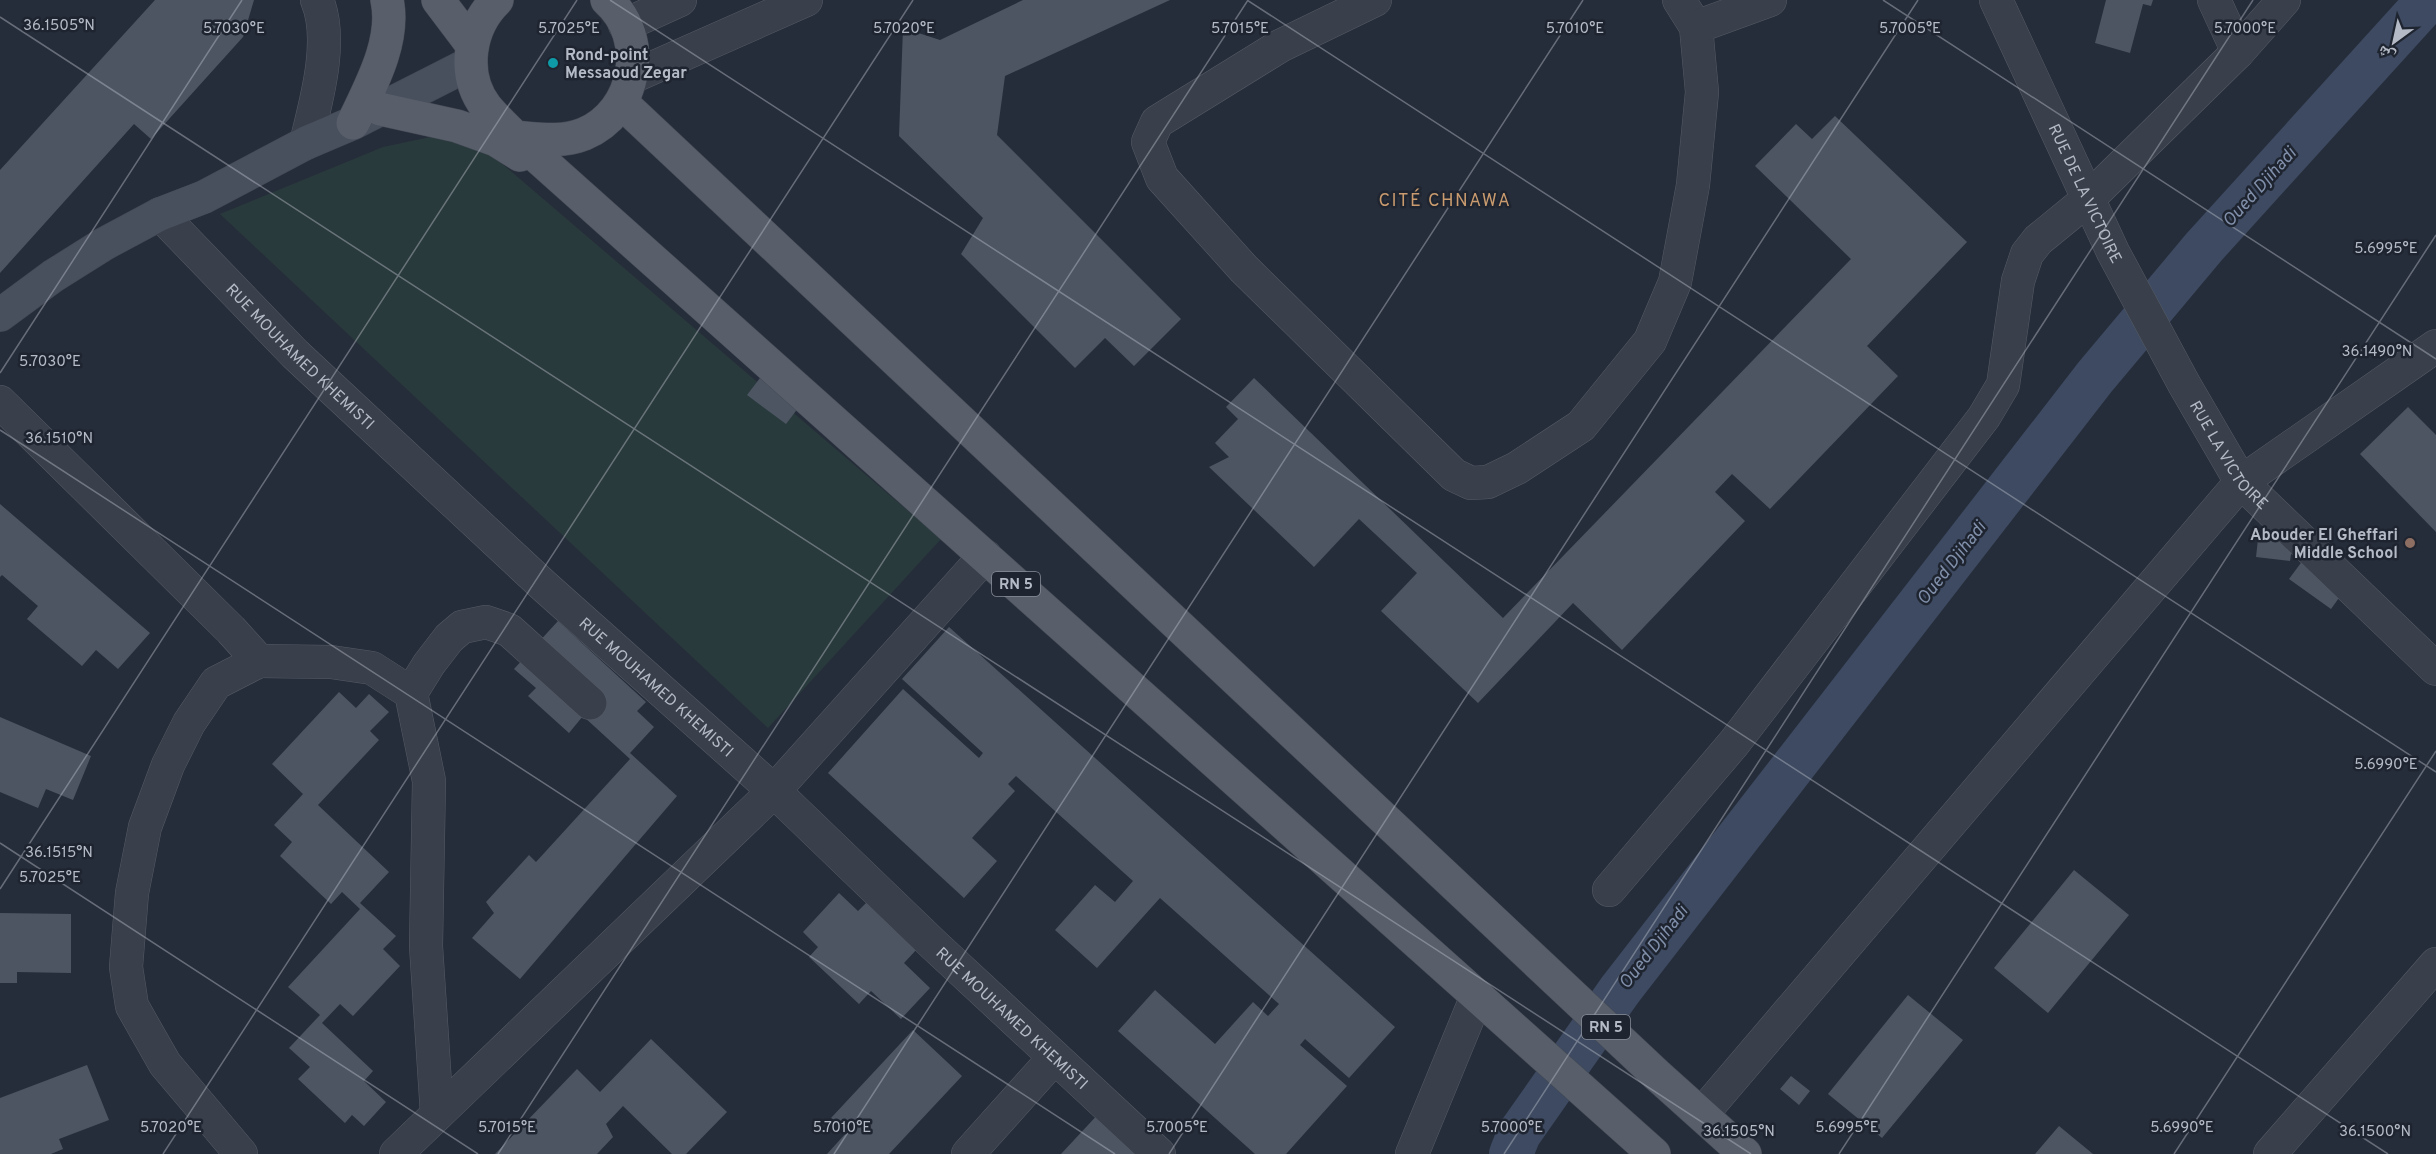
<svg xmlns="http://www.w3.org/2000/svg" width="2436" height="1154" font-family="Overpass,'Noto Naskh Arabic',sans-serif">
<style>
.green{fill:#293a3c}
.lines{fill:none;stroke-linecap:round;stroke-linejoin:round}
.canal{stroke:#3d4a61;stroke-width:44}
.building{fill:#4d5563}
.street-casing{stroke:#555b66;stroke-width:34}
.secondary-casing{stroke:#434954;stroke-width:34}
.primary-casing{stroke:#434954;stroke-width:34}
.street{stroke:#3a404b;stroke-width:33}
.secondary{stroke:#484f5d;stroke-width:33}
.primary{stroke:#585f6b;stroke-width:33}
.ticks{fill:none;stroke:#b5bbc6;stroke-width:1.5;stroke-opacity:0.45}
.culture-dot{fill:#0f9aa8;stroke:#1f2530;stroke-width:2}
.education-dot{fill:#8d6e63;stroke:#1f2530;stroke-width:2}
.labels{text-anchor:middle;stroke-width:5;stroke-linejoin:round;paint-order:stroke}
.shield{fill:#1f2530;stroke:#888e99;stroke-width:1.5}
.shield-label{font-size:15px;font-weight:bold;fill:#b5bbc6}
.poi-label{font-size:16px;font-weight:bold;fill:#b5bbc6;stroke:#1f2530;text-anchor:start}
.street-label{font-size:16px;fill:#b5bbc6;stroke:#1f2530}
.water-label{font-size:18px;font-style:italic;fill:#808faa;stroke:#1f2530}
.neighbourhood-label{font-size:18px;letter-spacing:1.5px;fill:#c99b6e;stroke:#1f2530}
.ticks-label{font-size:15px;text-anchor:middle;fill:#b5bbc6;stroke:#1f2530;stroke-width:5;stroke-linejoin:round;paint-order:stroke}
</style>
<rect width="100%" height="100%" fill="#262d3a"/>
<!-- green -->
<path class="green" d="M435,136l37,2 469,401 -173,189 -548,-514 163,-67z"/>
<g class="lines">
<!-- canal -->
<path class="canal" d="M1511,1154l8,-20 101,-144 475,-613 109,-130 224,-247"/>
</g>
<!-- building -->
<path class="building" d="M155,0h99l-11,37 -92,102 -17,-15 -134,149v-103z
M1023,0h147l-165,76 -8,59 184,184 -47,47 -29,-28 -30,30 -114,-114 22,-36 -84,-82 4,-108 37,12z
M2106,0h47l-2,6 -8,-2 -13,49 -35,-10z
M1835,116l132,126 -100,104 31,30 -128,133 -38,-35 -17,18 30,29 -123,129 -49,-47 -95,100 -97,-92 36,-38 -58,-54 -45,48 -105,-100 20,-10 -14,-14 23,-24 -12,-12 28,-29 249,240 348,-359 -96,-93 41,-42 16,15z
M766,370l39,29 -19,25 -39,-29z
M2408,407l28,28v97l-76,-78z
M0,504l150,129 -32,36 -22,-19 -14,16 -55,-47 11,-13 -36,-31 -2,2z
M2259,530l35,4 -4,27 -34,-4z
M2309,552l42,29 -20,28 -42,-30z
M558,621l88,81 -9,9 17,16 -24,26 47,43 -157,183 -48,-41 22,-25 -8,-11 43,-47 7,7 94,-103 -47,-43 -14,17 -41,-37 8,-8 -22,-19z
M949,627l446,400 -46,51 -44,-39 -5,6 47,41 -61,68h-31l-137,-123 37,-41 60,54 38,-42 15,14 11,-12 -119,-106 -63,70 -42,-38 40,-45 20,17 18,-21 -117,-105 -8,8 7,7 -43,47 25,23 -33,37 -136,-125 75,-84 76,69 4,-5 -81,-74z
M339,692l17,16 13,-14 20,18 -19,19 9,9 -61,65 71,67 -29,31 36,33 -13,13 17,17 -47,50 -13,-12 -18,19 51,48 -9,10 22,21 -22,24 -12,-11 -7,8 -47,-44 12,-12 -21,-19 31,-33 -32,-28 72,-78 -18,-17 -11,12 -51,-48 12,-14 -18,-17 29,-31 -31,-30z
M0,717l91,39 -18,44 -27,-11 -8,19 -38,-16z
M2074,870l55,45 -81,98 -54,-45z
M839,893l19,18 9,-9 50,47 -13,14 26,25 -29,31 -30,-28 -12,13 -50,-47 9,-10 -15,-15z
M0,913l71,1v59l-54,-1v11h-17z
M1908,995l55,45 -81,98 -54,-44z
M913,1030l49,46 -73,78h-62l20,-22 -16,-14z
M651,1039l76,73 -41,42h-14l-49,-48 -17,18 7,13 -16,17h-102l82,-85 23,23z
M87,1065l22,55 -50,19 4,10 -12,5h-51v-56z
M1791,1076l19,15 -11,14 -19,-16z
M1102,1110l48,44h-89z
M2059,1126l34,28h-58z"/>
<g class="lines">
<!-- street casing -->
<g class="street-casing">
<g id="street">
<path d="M1375,0l-95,46 -123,76 -9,20 14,36 82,91 210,206 17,8 17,-1 29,-14 64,-42 69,-85 25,-59 18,-97 9,-93 -6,-65 -17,-27"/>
<path id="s1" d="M1996,0l117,252 71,132 57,98 195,187"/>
<path d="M2214,0l24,52"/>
<path d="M625,25l55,-25"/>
<path d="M1696,27l74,-27"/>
<path d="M632,77l174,-77"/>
<path d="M306,143c10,-41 28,-103 11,-143"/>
<path id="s2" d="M160,214l135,140 249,232 230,205 160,154 225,209"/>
<path d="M0,402l231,228 28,31 -43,22 -27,40 -21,42 -23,62 -13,66 -6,74 6,39 33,58 76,90"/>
<path d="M259,661l72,1 41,6 39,25 18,88 -3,165 11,168"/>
<path d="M411,693l18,-29 20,-26 13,-11 24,-5 23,8 81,73"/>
<path d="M1609,890l125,-147 250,-326 19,-32 15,-104 9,-27 11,-14 49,-40 151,-148 46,-52"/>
<path d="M1702,1114l539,-632 195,-136"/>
<path d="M396,1154l378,-363 211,-235"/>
<path d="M968,1154l86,-96"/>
<path d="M1412,1154l65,-158"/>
<path d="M2270,1154l166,-190"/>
</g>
</g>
<!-- secondary casing -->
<g class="secondary-casing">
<path id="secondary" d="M0,315l53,-39 51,-32 56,-30 44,-17 102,-54 47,-20 118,-60"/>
</g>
<!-- primary casing -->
<g class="primary-casing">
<path id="primary" d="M438,0l34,45
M497,0c-28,27 -36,74 -11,107 9,11 19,20 29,30 23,2 47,6 69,-3 53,-22 66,-96 23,-134
M622,103l1035,972 88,79
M380,109l77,17 39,14 24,15
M353,123c17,-36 43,-82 34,-123
M515,137l1139,1017"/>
</g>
<!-- street -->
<use href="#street" class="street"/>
<!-- secondary -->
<use href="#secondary" class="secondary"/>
<!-- primary -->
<use href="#primary" class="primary"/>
</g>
<!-- ticks -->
<path class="ticks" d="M610,0l1778,1154M1247,0l1189,772M1883,0l553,359M0,17l1751,1137M0,373l242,-373M0,430l1115,724M0,843l478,311M0,889l577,-889M163,1154l750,-1154M498,1154l750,-1154M834,1154l749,-1154M1169,1154l749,-1154M1504,1154l749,-1154M1839,1154l597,-919M2174,1154l262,-403"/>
<!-- markers -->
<circle class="culture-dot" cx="553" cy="63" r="6"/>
<circle class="education-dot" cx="2410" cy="543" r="6"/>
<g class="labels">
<!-- shield labels -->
<g class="shield">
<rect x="992" y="572" width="48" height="24" rx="4.5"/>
<rect x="1582" y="1015" width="48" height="24" rx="4.5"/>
</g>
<g class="shield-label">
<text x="1016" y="589">RN 5</text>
<text x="1606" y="1032">RN 5</text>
</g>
<!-- poi labels -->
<g class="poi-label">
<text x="565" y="60">Rond-point<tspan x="565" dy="18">Messaoud Zegar</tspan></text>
<text x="2398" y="540" text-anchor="end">Abouder El Gheffari<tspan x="2398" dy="18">Middle School</tspan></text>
</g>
<!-- street labels -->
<g class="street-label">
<text dy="6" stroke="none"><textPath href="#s1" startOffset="213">RUE DE LA VICTOIRE</textPath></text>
<text dy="6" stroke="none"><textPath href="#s2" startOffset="200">RUE MOUHAMED KHEMISTI</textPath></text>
<text dy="6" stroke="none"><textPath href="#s1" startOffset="512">RUE LA VICTOIRE</textPath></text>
<text dy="6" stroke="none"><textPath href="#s2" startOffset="686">RUE MOUHAMED KHEMISTI</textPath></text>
<text dy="6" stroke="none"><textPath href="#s2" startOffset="1172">RUE MOUHAMED KHEMISTI</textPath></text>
</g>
<!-- water labels -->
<g class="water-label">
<text transform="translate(2259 187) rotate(-48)" y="6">Oued Djihadi</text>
<text transform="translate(1951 563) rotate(-52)" y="6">Oued Djihadi</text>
<text transform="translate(1653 947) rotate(-52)" y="6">Oued Djihadi</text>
</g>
<!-- neighbourhood labels -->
<g class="neighbourhood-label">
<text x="1445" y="206">CITÉ CHNAWA</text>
</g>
</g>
<g class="ticks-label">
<text x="59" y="30">36.1505°N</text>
<text x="1575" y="33">5.7010°E</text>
<text x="234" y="33">5.7030°E</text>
<text x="569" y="33">5.7025°E</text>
<text x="904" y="33">5.7020°E</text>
<text x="1240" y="33">5.7015°E</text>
<text x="1910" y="33">5.7005°E</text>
<text x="2245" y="33">5.7000°E</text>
<text x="2386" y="253">5.6995°E</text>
<text x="2377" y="356">36.1490°N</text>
<text x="50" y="366">5.7030°E</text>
<text x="59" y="443">36.1510°N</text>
<text x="2386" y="769">5.6990°E</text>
<text x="59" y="857">36.1515°N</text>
<text x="50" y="882">5.7025°E</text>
<text x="171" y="1132">5.7020°E</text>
<text x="507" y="1132">5.7015°E</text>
<text x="842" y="1132">5.7010°E</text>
<text x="1177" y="1132">5.7005°E</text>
<text x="1512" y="1132">5.7000°E</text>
<text x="1847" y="1132">5.6995°E</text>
<text x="2182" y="1132">5.6990°E</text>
<text x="1739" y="1136">36.1505°N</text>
<text x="2375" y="1136">36.1500°N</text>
</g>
<!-- north arrow -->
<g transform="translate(2394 42) rotate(213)" stroke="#1f2530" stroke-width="4.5" paint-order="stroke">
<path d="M0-4.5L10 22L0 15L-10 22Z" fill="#b5bbc6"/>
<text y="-9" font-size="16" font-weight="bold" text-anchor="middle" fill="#b5bbc6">ش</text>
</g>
</svg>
